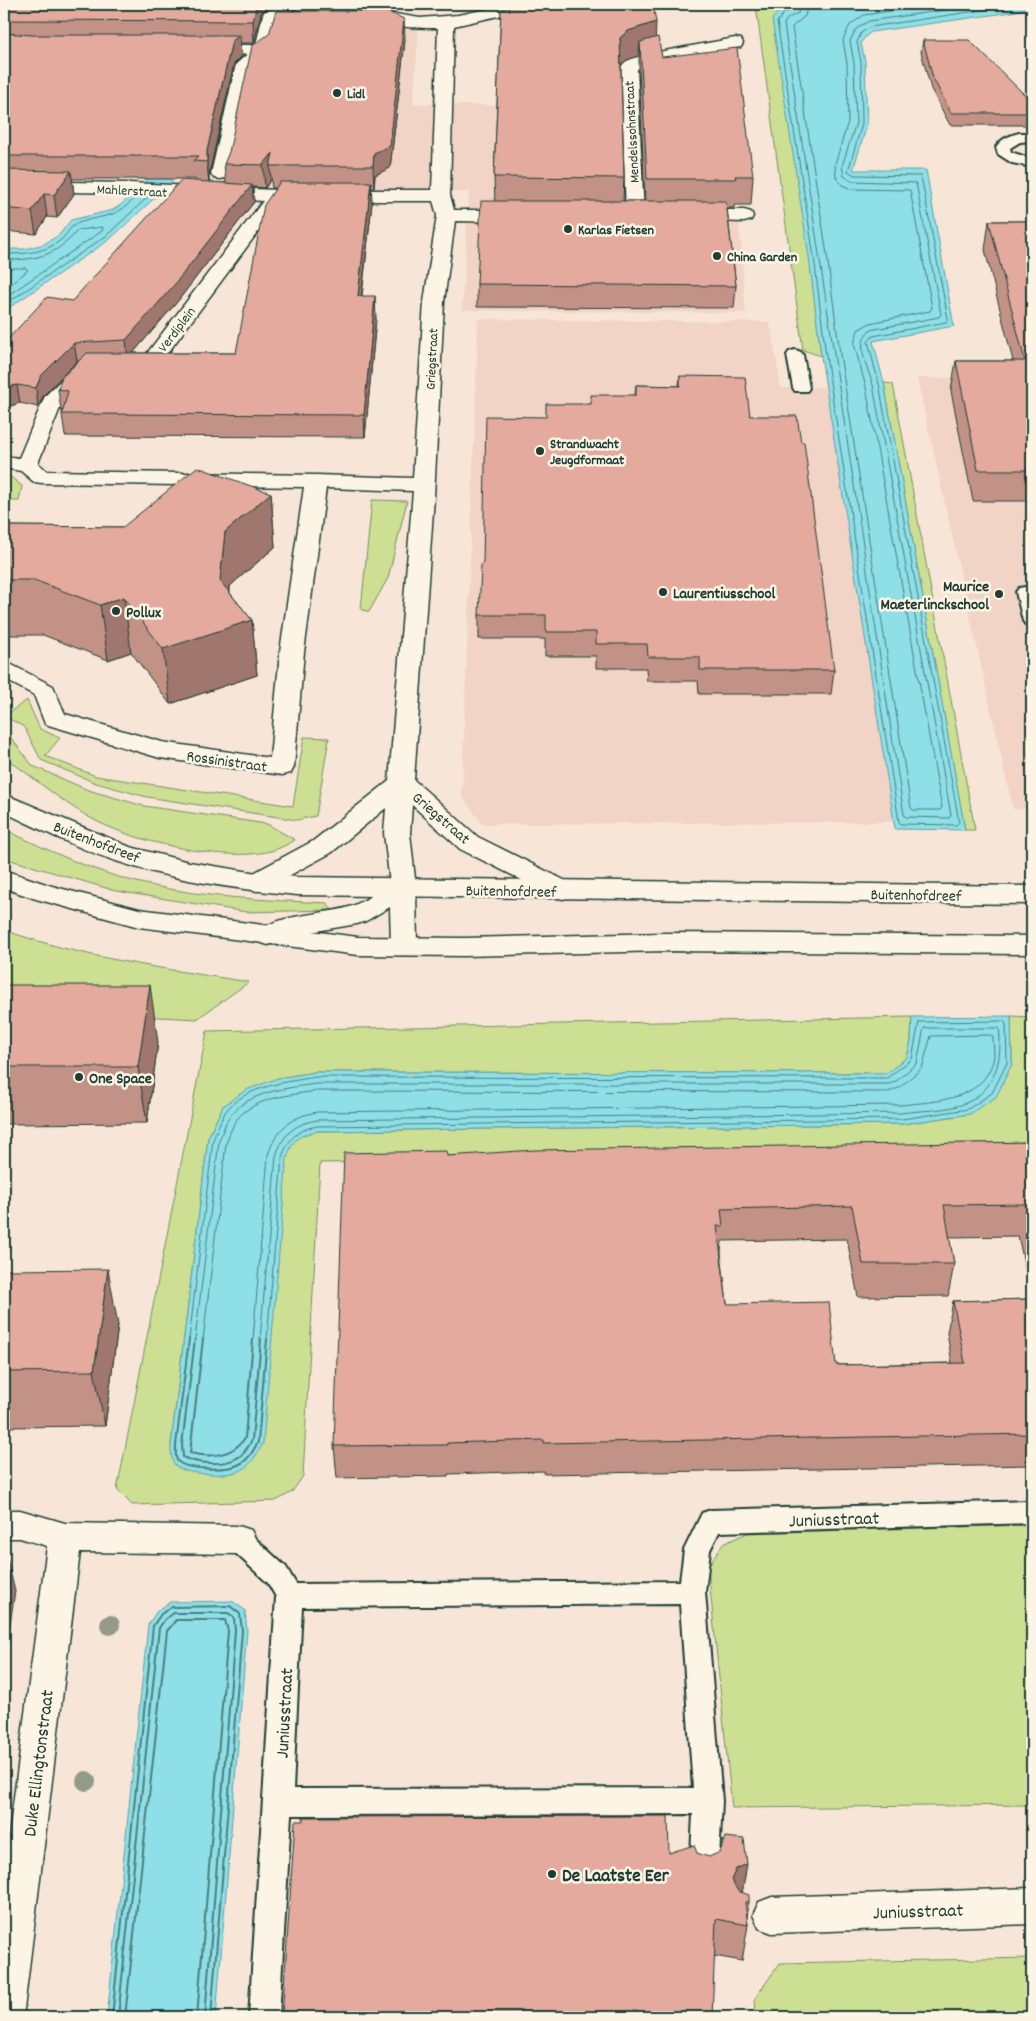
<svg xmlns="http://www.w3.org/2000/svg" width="1036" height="2021" font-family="Dekko,sans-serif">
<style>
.built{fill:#f1d4c6}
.green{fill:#cddf93;stroke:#768e64}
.water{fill:#8edfe8;stroke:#629ea0}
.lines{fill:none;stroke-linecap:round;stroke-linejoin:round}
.shore-far1{stroke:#4b7e7c;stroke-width:1}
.shore{stroke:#4b7e7c;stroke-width:2}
.service-casing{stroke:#1f3d34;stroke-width:4}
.pedestrian-casing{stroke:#1f3d34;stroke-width:3}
.minor-casing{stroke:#1f3d34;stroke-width:3}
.tertiary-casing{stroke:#1f3d34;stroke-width:3}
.service{fill:#fcf5e5;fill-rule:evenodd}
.pedestrian{fill:#fcf5e5;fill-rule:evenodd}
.minor{fill:#fcf5e5;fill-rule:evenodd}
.tertiary{fill:#fcf5e5;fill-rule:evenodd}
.tree{fill:#939b88}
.wall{fill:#c39287;stroke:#1f3d34;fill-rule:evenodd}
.shaded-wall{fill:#9f776e;stroke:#1f3d34}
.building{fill:#e3aa9d;stroke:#1f3d34}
.poi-dot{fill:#1f3d34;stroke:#fcf5e5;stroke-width:2}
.labels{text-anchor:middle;stroke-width:5;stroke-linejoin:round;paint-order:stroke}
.far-poi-label{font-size:14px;font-weight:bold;fill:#1f3d34;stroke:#fcf5e5;text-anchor:start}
.far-street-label{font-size:14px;fill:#1f3d34;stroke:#fcf5e5}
.poi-label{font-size:16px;font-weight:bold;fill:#1f3d34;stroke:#fcf5e5;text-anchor:start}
.street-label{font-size:16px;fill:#1f3d34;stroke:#fcf5e5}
.near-street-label{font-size:19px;fill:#1f3d34;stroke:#fcf5e5}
.near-poi-label{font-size:19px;font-weight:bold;fill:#1f3d34;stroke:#fcf5e5;text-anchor:start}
</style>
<rect width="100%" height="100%" fill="#f7e6d7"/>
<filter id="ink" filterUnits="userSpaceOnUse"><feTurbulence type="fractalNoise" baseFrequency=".02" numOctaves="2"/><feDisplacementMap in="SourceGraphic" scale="10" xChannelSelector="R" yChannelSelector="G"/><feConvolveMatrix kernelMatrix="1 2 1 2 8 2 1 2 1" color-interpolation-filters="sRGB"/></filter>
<g filter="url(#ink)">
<!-- built -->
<path class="built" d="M270,22l149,6 -6,76 173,3 5,112h148l7,94 -284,-3 7,-118 -199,1 -49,-6z
M478,319l292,3 11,66 45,-1 68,435 -412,2 -20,-28z
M917,378l115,1v430h-19z"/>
<!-- green -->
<path class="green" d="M731,4h65l-15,5 40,347 -18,-6 -47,-344z
M884,383l9,1 82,446h-10z
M4,473l3,1 15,12 -3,15h-15z
M372,500l35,1 -19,77 -19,34 -8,-3z
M27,700l13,29 20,9 -15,18 51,20 197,30 11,-69 25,1 -13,78 -19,4 -150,-23 -51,-14 -55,-23 -17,-33 -20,-11z
M4,729l29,37 55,24 56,16 123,18 28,16c-7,4 -16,9 -24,11 -47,12 -143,-10 -184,-35 -29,-17 -55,-40 -83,-59z
M4,829c45,22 92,44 141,55 60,14 122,16 182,19l5,7 -86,2 -130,-21 -112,-33z
M4,930c79,28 162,39 245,52l-52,37 -57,-3h-136z
M1011,1016l21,1v135l-712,11 -17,313 -11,16 -16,9 -144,4 -15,-15 90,-459 705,-14 -1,24 -4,16 -19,16 -573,-1 -37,6 -55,28 -15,32 -37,307 121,-302 9,-8 16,-4 585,-7 68,-10 42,-50z
M1032,1525v280l-300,3 -24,-241 15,-23 24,-11z
M1032,1958v59h-276l-1,-19 25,-35z"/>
<!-- water -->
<path class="water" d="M796,4h236v3l-20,5 -141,20 -6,5 -4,6 4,18 2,64 -14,45h73l28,156 -81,15 11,42 81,447 -70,-1 -74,-473 -12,-99 -37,-238 9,-10z
M168,159l31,1 -25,20 -65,60 -105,71v-62h21l19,-5 15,-9 12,-15 42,-10 9,-6z
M1011,1016l1,48 -16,33 -26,17 -68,10 -585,7c-20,5 -24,8 -30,27l-24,285c-6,11 -13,25 -26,29 -12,4 -56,3 -63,-8 -3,-5 -3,-13 -3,-19l37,-307 15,-32 23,-16 32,-12 37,-6 572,1 20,-16 4,-16 1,-24z
M232,1601l13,9 2,21 -31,386h-109l41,-392 9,-14 13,-9z"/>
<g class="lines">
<!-- shore-far1 -->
<path class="shore-far1" d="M795,4l-2,5 -9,4 -7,9 37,235 12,99 73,466 2,2 55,1 3,-3 -80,-438 -11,-42 5,-6 73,-14 2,-3 -27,-143 -67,-1 -6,-4 14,-47 -1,-62 -4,-20 4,-9 9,-6 153,-23
M801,4l-3,9 -11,6 -3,5 120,791 2,2 43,1 2,-3 -78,-430c-5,-17 -19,-41 -3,-55l69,-13 2,-3 -25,-131 -64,-2 -8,-5 -2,-10 14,-43 -2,-60 -4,-22 6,-12 13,-8 118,-17
M808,4l-3,12 -13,11 35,228 13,99 71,454 2,2h27l2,-2 -76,-421 -12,-43 4,-14 12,-7 60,-12 2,-3 -22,-118 -59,-1 -9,-4 -6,-8 -1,-13 13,-42 -1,-58 -4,-24 7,-15 14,-10 71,-11
M4,254c21,0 43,-1 59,-16 4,-4 7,-11 13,-14 29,-11 38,-3 62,-29
M4,260c33,0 52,-4 74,-30l25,-3 -1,4 -98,67
M4,268h22l2,2 -24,20
M4,305l102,-69 44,-41
M189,1340l24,-200c4,-9 7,-20 13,-29 19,-25 61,-29 90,-34l571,1 25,-19 7,-37 85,-1 2,3 1,39 -15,30 -24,16 -66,10 -585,7c-20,4 -28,12 -35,31l-15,183
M195,1340l24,-199c3,-8 6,-18 11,-25 19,-25 58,-28 86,-32h573l6,-2 22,-19 7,-35h75c4,29 -3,62 -33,75 -19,8 -45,7 -65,10l-584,7c-23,4 -34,14 -41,36l-16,184
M203,1340l23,-196c3,-8 6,-18 11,-25 18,-22 54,-24 80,-28l571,1 11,-4 23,-20 9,-32 59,-1 3,2c0,8 2,16 0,24 -11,40 -57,40 -92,44l-584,7c-27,5 -41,17 -49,43l-15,185"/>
<!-- shore -->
<path class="shore" d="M189,1339l-13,106c0,5 -1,11 1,15 7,11 50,10 61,5 10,-4 15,-14 20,-23l9,-103
M195,1339l-13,106 1,12c13,7 41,9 54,1 7,-3 11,-11 15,-18l9,-101
M203,1339l-13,114c20,5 43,3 55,-15l8,-99
M112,2017l41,-391 8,-12 11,-7 58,-1 10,8 2,17 -31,386
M118,2017l41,-389 6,-9 9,-6h54l6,4 1,14 -30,386
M125,2017l42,-386 9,-11h49l3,11 -31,386"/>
<!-- service casing -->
<g class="service-casing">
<path id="service" d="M1019,133h13v8l-12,1 -10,6 1,4 21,7v8l-20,-4 -14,-9 -2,-7c6,-9 13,-11 23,-14z
M795,350l6,2 2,3 6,33 -2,3h-12l-2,-3 -6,-33 2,-3z
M1025,587l7,3v36l-6,-1 -3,-4 -7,-29 3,-4z
M1032,1501v22l-313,9 -9,18 -5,42 17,209 -4,77 -4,10 -10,4 -10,-4 -4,-10 3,-64 -402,1 -12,202h-30l27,-420 -8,-14 -38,-35 -4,-8 4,-8 9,-3 9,3 38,35 10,17 384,-3 4,-31 18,-37 9,-3zM680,1604l13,184 -400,1 9,-182z"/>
</g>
<!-- pedestrian casing -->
<g class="pedestrian-casing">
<path id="pedestrian" d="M263,45l6,1 2,4 -19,16 -23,108 -3,4 -6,1 -6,-1 -3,-4 25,-110 21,-18z"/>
</g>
<!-- minor casing -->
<g class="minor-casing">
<path id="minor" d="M280,4h20l-2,3 -19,10 -10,37 -66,1 -6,-1 -2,-4 2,-4 6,-1h53l7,-31 2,-3z
M356,4h18l15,9 31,5 38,-3 54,-11h28l-2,3 -84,19 -4,169 4,15h63l7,2 2,4 -2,4 -7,2 -62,-1 -11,81 -10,195 -20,283 64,57 94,47 4,6 -4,6 -9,3 -9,-3 -94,-47 -48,-44 -2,28 6,55 1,58 -4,7 -9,2 -9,-2 -4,-7 -1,-39 -24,14 -9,3 -58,10 -31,11 -9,-3 -4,-6c13,-22 71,-21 94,-29 14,-4 28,-15 41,-23l-6,-51 2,-25 -55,45 -65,35 -9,3 -9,-3 -4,-6 4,-6 65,-35 76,-60 24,-290 -87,-3 -22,164 -10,115 -3,6 -9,2 -122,-17 -115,-34 -11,-29 -30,-16v-16l8,2 41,21 12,28 97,28 108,16 10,-106 24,-165 -262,-4 -8,-1 -13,-11 -17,-3v-12l15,2 26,-62 33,-33 7,-2 7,2 3,4 -31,31 -26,65 9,8 269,4 97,3 11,-176 13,-87 -4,-14h-152l-126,169 -7,2 -27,-2 -3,-4 3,-4 21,-2 121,-159 -133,-8 -126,-2v-10l126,2 146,7h156l6,-162c-27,0 -65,0 -82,-24z
M735,38l6,1 2,4 -2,4 -93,17 -11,5 7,147 -2,4 -7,2 -7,-2 -2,-4 -5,-149 2,-4 14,-7z
M690,210h54l7,2 2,4 -2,4 -7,2 -61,-2 -2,-4 2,-4z
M4,1510h16l45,13 174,3 12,4 5,10 -5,10 -12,4 -159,-2 -57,465h-19v-144l43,-327 -27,-8h-16z
M1032,1888v36l-260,9 -13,-5 -6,-13 6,-13 13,-5z"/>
</g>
<!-- tertiary casing -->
<g class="tertiary-casing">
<path id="tertiary" d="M4,794l126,53 59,15 68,11 40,4 735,9v18l-735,-9c-62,-6 -126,-15 -184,-35 -38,-13 -74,-31 -109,-48z
M4,870l48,16 87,23 219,28 106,1 201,-5 367,3v18l-367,-3 -201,5 -106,-1 -219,-28 -103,-28 -32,-11z"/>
</g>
<!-- service -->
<use href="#service" class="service"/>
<!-- pedestrian -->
<use href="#pedestrian" class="pedestrian"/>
<!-- minor -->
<use href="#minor" class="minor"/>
<!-- tertiary -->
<use href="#tertiary" class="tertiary"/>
</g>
<!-- trees -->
<g class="tree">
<circle cx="110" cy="1625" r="10"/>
<circle cx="86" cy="1781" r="10"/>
</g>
<!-- wall -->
<path class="wall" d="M4,4l265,3 -8,6 -7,30h-14l1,14 -7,7 -25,110v8l17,1 -2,-19 181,-124 -15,128 -15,7 -1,13h-3l1,15 -10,93 14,22 -11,119 -300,-1 -3,-22 1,-3h-2l-3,-22 21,-28h-2l-33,34 -6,12 -18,-4 -16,5v-70l4,1 64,-38 123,-120v-2h-123l2,15 -17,24 -10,-1 -11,17 -32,-3zM271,179l1,9h4l-40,165h-103l44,-51 77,-100 -1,-15 12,1z
M501,9l154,28 7,20 91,119 -2,29h-17v3h-7l9,78 -2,22 -257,-1v-23l18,-83 -1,-24zM639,56v14l6,131h-22l1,-23 -3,-112 6,-6z
M923,40l109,62v23h-82l-19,-36 -10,-37z
M989,221h43v280h-59l-22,-110 5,-30h57l-28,-111z
M680,376l70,40 84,254 -3,24h-132l-1,-13h-51l-1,-13h-50v-12h-51v-17h-66v-24l67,-198 45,-13 44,-9 1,-10 43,1z
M271,493l4,54 -45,39v7l22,27 5,55 -87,29 -39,-52 -23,8 -65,-25h-39v-109l119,1z
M4,985l154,57 -11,81 -143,1z
M1032,1142v156l-14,-62 -69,1 5,27 -6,32 -90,1 -11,-58 -125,2 -1,12 6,51 109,61 116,-2 -5,-30 6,-32 79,-2v166l-488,9v-3l-96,3v2l-111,2 -3,-32 113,-290z
M4,1270l114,55 -13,101 -101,1z
M669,1853h28l45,40 7,9 -2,15 1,8 -6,36 -28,-5z"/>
<!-- shaded-wall -->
<path class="shaded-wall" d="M257,4h13l-1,3 -8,6 -7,30 -1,-22z
M404,19l1,21 -15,128 -15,7 -1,13 -1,-22 1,-13z
M656,22l-1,29 -15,-9 -1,14 -12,4 -8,7 1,-29 8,-7z
M240,35l1,22 -7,7 -25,110v11l-2,-23v-11l25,-110z
M273,153l-3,13 1,13 -6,9 -2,-23z
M71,171l3,23 -17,24 -3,-23z
M371,182l1,21 -13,115 -1,-22z
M252,185l2,17 -77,100 -49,57 -2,-19z
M44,194l3,23 -11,17 -4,-23z
M375,296l1,22 -11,119 -1,-22z
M74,343l3,18 -33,34 -6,12 -2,-19 5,-12z
M17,385l3,18 -16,5v-20z
M271,493l4,54 -45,39 -4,42 26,-8 5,55 -87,29 -7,-55 57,-68 5,-49z
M124,597l7,55 -23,8 -8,-55z
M150,985l8,57 -11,81 -9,-56z
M108,1269l10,56 -13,101 -11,-55z
M4,1547l11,44 -11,73z
M747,1864l-6,37 -10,-21 5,-11z"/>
<!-- building -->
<path class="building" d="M4,4h253l-4,17 -249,-1z
M527,4h126l3,18 -28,9 -8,7 4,140 -130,-1 7,-168z
M276,11h110l18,8 -14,127 -16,7 -1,13h-103l3,-13 -10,12 -39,-1 5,-12 23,-106 17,-12z
M4,33l28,2h208l-8,6 -25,110v11l-14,-1 5,-5h-194z
M658,37l4,20 75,-9 16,128h-18l1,3h-89l-7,-137z
M923,40h46l63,62v11h-81l-18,-35z
M4,170l67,1 -17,24 -10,-1 -12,17 -28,-3z
M181,180l71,5 -77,99 -49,56 -52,3 -33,33 -5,12 -19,-3 -13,3v-50l4,1 39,-42 25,4z
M280,182h91l-13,114h17l-11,119 -302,-1 6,-23 -10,-2 4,-12 25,-24h149l28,-148z
M481,201h245l10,85 -259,-2z
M989,221h43v249h-54l-22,-109h69z
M680,376l65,1 5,39h47l4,26h3l30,228h-134v-13h-52l-1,-13h-51v-12h-50v-17h-67l2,-50 2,-3 3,-146 60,1v-13h45v-9h45v-10l44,1z
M197,467l74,26 -46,39 -5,49 32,39 -89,29 -39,-52 -24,8 -66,-25h-30v-54l119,1z
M4,985h146l-12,82h-134z
M1032,1142v91l-6,-29 -82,1 10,59h-91l-11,-58 -131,3 2,17h-6l10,78 102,-2 7,63 129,-2 -12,-62 79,-2v135l-488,9v-3l-97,3v2l-113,1 10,-293 102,-2 1,5 87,-6z
M108,1269l-14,102 -90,1v-102z
M668,1816l1,37 25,-8 3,8 12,4 11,-5 5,-15 19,2 3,25 -11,5 -5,11 7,11 11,4v7h-4l3,23 -32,-6 -4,98h-430l13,-196h8v-4z"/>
</g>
<!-- markers -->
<g class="poi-dot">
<circle cx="337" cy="93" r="5"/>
<circle cx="568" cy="229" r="5"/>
<circle cx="717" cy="256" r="5"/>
<circle cx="540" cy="451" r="5"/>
<circle cx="663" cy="592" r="5"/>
<circle cx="999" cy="594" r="5"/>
<circle cx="116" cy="611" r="5"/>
<circle cx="79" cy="1077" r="5"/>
<circle cx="552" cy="1874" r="5"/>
</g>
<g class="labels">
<!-- far-poi labels -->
<g class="far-poi-label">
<text x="347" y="98">Lidl</text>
<text x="578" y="234">Karlas Fietsen</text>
<text x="727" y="261">China Garden</text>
<text x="550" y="448">Strandwacht<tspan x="550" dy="16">Jeugdformaat</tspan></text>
</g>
<!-- far-street labels -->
<g class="far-street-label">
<text transform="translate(631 132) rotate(-93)" y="5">Mendelssohnstraat</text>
<text transform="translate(132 190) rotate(3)" y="5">Mahlerstraat</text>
<text transform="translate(176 329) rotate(-53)" y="5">Verdiplein</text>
<text transform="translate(431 359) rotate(-87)" y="5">Griegstraat</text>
</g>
<!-- poi labels -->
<g class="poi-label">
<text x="989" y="591" text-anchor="end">Maurice<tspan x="989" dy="18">Maeterlinckschool</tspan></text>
<text x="673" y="598">Laurentiusschool</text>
<text x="126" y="617">Pollux</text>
<text x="89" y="1083">One Space</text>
</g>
<!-- street labels -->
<g class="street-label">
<text transform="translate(227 760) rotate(8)" y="6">Rossinistraat</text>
<text transform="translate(442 817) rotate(41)" y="6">Griegstraat</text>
<text transform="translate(97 841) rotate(21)" y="6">Buitenhofdreef</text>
<text transform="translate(511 890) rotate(1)" y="6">Buitenhofdreef</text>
<text transform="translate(916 894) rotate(1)" y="6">Buitenhofdreef</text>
</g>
<!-- near-street labels -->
<g class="near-street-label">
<text transform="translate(834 1518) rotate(-2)" y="7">Juniusstraat</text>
<text transform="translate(283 1713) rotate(-87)" y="7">Juniusstraat</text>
<text transform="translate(37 1763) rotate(-83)" y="7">Duke Ellingtonstraat</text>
<text transform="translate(918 1910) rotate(-2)" y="7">Juniusstraat</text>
</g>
<!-- near-poi labels -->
<g class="near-poi-label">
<text x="562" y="1881">De Laatste Eer</text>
</g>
</g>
<!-- margin -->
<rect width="1036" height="2021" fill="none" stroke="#fcf5e5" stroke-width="20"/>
<rect x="10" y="10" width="1016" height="2001" fill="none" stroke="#1f3d34" stroke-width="2" filter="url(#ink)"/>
</svg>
